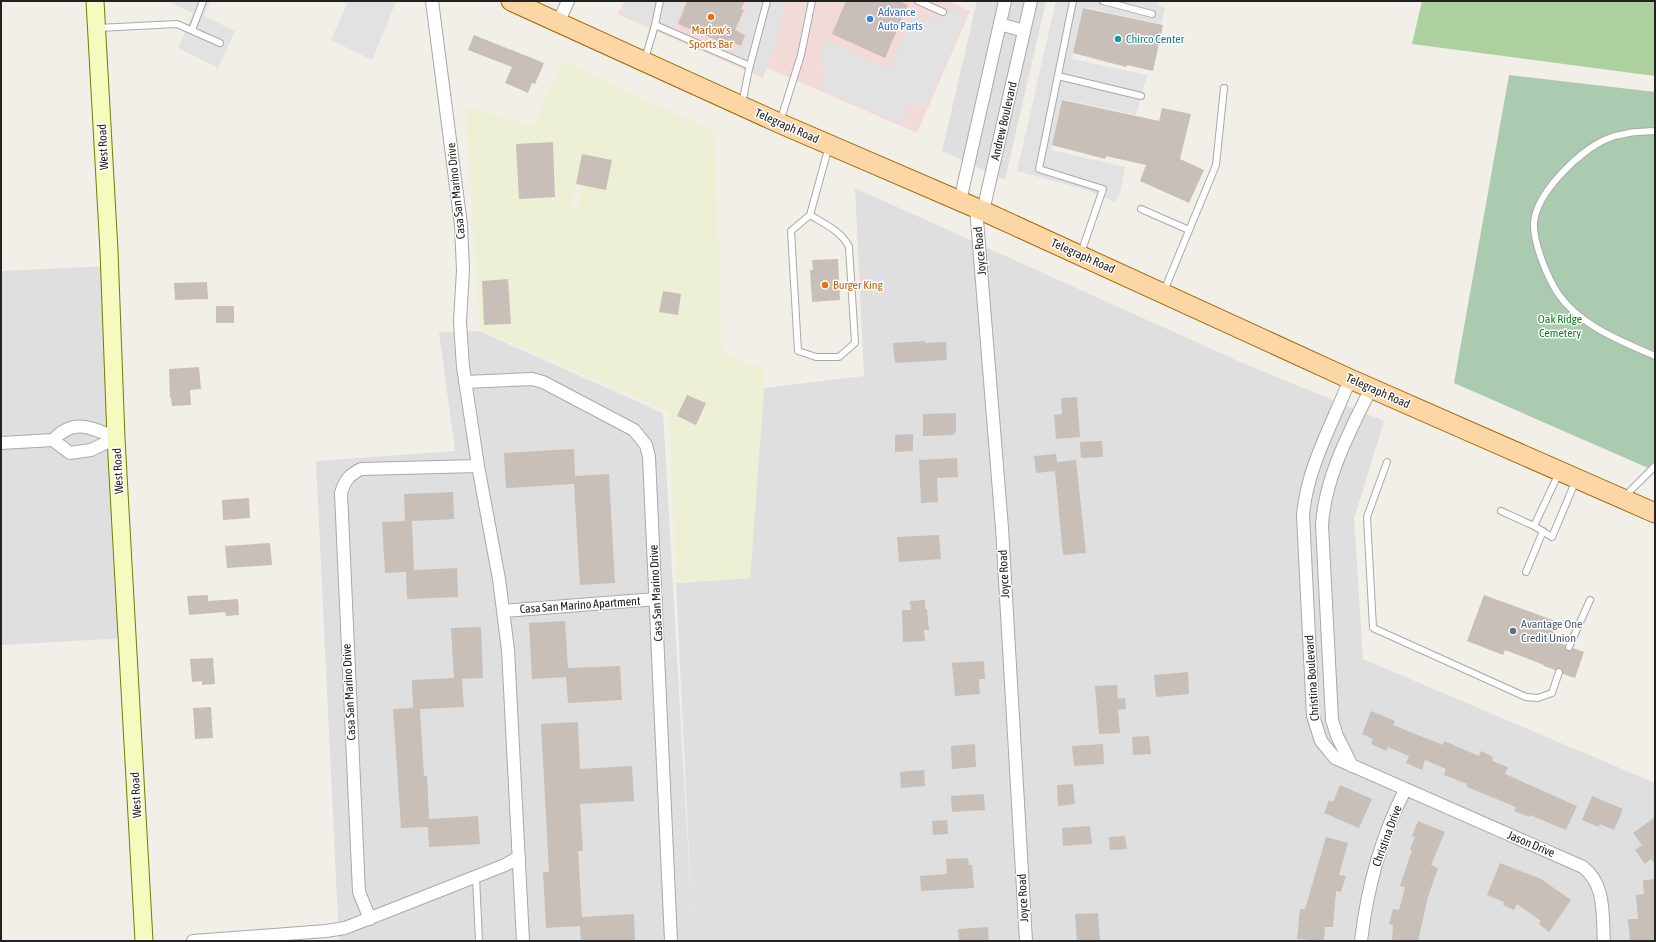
<svg xmlns="http://www.w3.org/2000/svg" width="1656" height="942" font-family="'Asap Condensed',sans-serif">
<style>
.residential{fill:#e0dfdf}
.commercial{fill:#f2dad9}
.farmland{fill:#eef0d5;fill-rule:evenodd}
.forest{fill:#add19e}
.cemetery{fill:#aacbaf}
.parking{fill:#e2e2e2}
.building{fill:#c7bfb8}
.lines{fill:none;stroke-linecap:round;stroke-linejoin:round}
.lane-casing{stroke:#a9a9a9;stroke-width:8}
.street-casing{stroke:#a9a9a9;stroke-width:14}
.secondary-casing{stroke:#707d05;stroke-width:19}
.primary-casing{stroke:#a06b00;stroke-width:21}
.lane{stroke:#fff;stroke-width:6}
.street{stroke:#fff;stroke-width:12}
.secondary{stroke:#f7fabf;stroke-width:17}
.primary{stroke:#fcd6a4;stroke-width:19}
.food-dot{fill:#e8710a;stroke:#fff;stroke-width:1.5}
.shop-dot{fill:#3f7fe0;stroke:#fff;stroke-width:1.5}
.culture-dot{fill:#0f9aa8;stroke:#fff;stroke-width:1.5}
.service-dot{fill:#5c6f8a;stroke:#fff;stroke-width:1.5}
.labels{text-anchor:middle;stroke-width:3;stroke-linejoin:round;paint-order:stroke}
.shop-label{font-size:12px;fill:#366cbe;stroke:#fff;text-anchor:start}
.food-label{font-size:12px;fill:#c56008;stroke:#fff}
.culture-label{font-size:12px;fill:#0d838f;stroke:#fff;text-anchor:start}
.street-label{font-size:12px;fill:#222;stroke:#fff}
.park-label{font-size:12px;fill:#0c8416;stroke:#fff}
.service-label{font-size:12px;fill:#4e5e75;stroke:#fff;text-anchor:start}
</style>
<rect width="100%" height="100%" fill="#f2efe9"/>
<!-- residential -->
<path class="residential" d="M977,1h69l-41,179 -63,-29z
M855,188l383,173 146,60 -30,98 9,140 292,124v158h-1316l-23,-480 139,-10 -16,-119 40,-1 184,82 29,504 -16,-334 74,-5 14,-190 100,-12z
M109,266l18,372 -126,7v-374z"/>
<!-- commercial -->
<path class="commercial" d="M625,1h323l22,10 -53,122 -150,-65 -4,10 -146,-64z"/>
<!-- farmland -->
<path class="farmland" d="M563,61l152,71 7,220 43,18 -15,208 -74,5 -7,-171 -189,-83 -15,-223 68,20zM553,143l2,54 -36,2zM582,154l30,6 -6,30 -24,-5 -5,23 -5,-1zM508,280l3,44 -26,1 -3,-44zM663,291l18,3 -3,21 -19,-3zM687,395l18,8 -9,21 -19,-8z"/>
<!-- forest -->
<path class="forest" d="M1422,1h233v75l-243,-32z"/>
<!-- cemetery -->
<path class="cemetery" d="M1509,75l146,17v379l-201,-88z"/>
<!-- parking -->
<path class="parking" d="M167,1h43l-6,15 31,15 -17,37 -40,-20 15,-35z
M348,1l48,1 -24,58 -41,-20z
M627,1h58l-15,34 -50,-22z
M751,1h34l-9,42 -14,32 -34,-14 13,-14 6,-12 -9,-4z
M1056,1h103v5l6,2 -4,16 -78,-17 -11,52 75,16 -11,40 -74,-16 -11,51 74,17 -5,27 -5,8 -29,-12 -69,-19z
M954,9l12,5 -41,94 -11,-4 -4,1 -3,3 -6,15 -82,-35 5,-12 -4,-23 5,-13 65,29 23,-53 12,5z"/>
<!-- building -->
<path class="building" d="M687,1h58l-4,8 3,1 -9,20 10,5 -4,11 -11,-5 -2,4 -50,-21z
M846,1h53l9,4 -23,53 -53,-24z
M1083,8l80,17 -10,46 -26,-6 -1,2 -53,-14z
M474,35l70,28 -9,21 -3,-1 -4,10 -23,-10 7,-16 -44,-17z
M1062,100l97,21 3,-13 29,6 -11,45 24,11 -15,33 -49,-22 6,-16 -40,-9 -1,3 -53,-14z
M553,142l2,55 -36,2 -3,-55z
M582,154l30,6 -6,30 -30,-6z
M838,259l2,41 -28,2 -2,-32h3l-1,-10z
M508,279l3,45 -27,1 -2,-44z
M207,282l1,17 -33,1 -1,-17z
M663,291l18,3 -3,21 -19,-3z
M216,306h18v17h-18z
M925,341v2l21,-1 1,18 -52,3 -2,-20z
M199,367l2,22 -11,1 1,15 -19,1 -1,-8h-1l-1,-29z
M687,395l19,8 -10,22 -19,-9z
M1077,397l3,40 -24,2 -2,-24 8,-1 -1,-16z
M956,413v18l-3,4 -30,1v-22z
M913,434v17l-18,1v-17z
M1102,441l1,16 -22,1 -1,-16z
M574,449l1,27 34,-2 6,109 -35,2 -6,-101 -68,4 -2,-35z
M1056,454l1,8 19,-2 10,93 -23,2 -8,-84 -19,2 -2,-17z
M957,458l1,19 -21,1 1,24 -17,1 -2,-43z
M453,492l1,27 -42,2 2,49 43,-2 1,29 -51,2 -1,-27 -21,1 -3,-51 23,-1 -1,-27z
M249,498l1,20 -27,2 -1,-20z
M939,535l2,24 -42,3 -2,-25z
M270,543l2,22 -45,3 -2,-22z
M208,595v6l30,-2 1,16 -13,1 -1,-4 -36,3 -2,-19z
M1484,595l74,27 -6,18 13,5v4l3,2h3l2,-3 11,4 -9,26 -12,-4 -2,-6 -6,2 -11,-4v-1l-39,-15 -2,5 -36,-14z
M925,600v9h2l2,21h-5l1,11 -22,1 -1,-32h9l-1,-9z
M565,621l3,47 52,-2 2,34 -54,3 -2,-26 -34,2 -3,-56z
M481,627l2,51 -21,1 2,28 -44,2 4,67h3l2,43 49,-3 2,28 -51,3 -1,-20 -27,1 -8,-119 20,-1 -1,-28 42,-2 -3,-50z
M213,658l2,26 -13,1v-4l-10,1 -2,-23z
M984,661l1,18h-6l1,15 -25,2 -3,-33z
M1188,672l1,22 -33,3 -2,-22z
M1117,685l1,14 7,-1 1,11 -8,1 2,23 -21,1 -4,-48z
M211,707l2,31 -18,1 -2,-31z
M1371,711l24,10 -2,4 50,20 1,-4 35,15 2,-5 12,6 -1,4 16,6 -3,7 72,32 -11,24 -36,-15v2l-16,-6 2,-4 -49,-20v-3l-23,-9 2,-6 -21,-9 -3,10 -16,-7 3,-7 -21,-9 -2,4 -15,-7 2,-5 -11,-5z
M578,722l2,47 52,-3 2,35 -54,3 3,47h-5l4,66 52,-3 1,27h-54l-1,-15 -34,2 -3,-56h6l-8,-148z
M1149,736l2,18 -18,1 -1,-18z
M975,744l1,23 -24,2 -1,-23z
M1103,744l1,20 -30,2 -2,-20z
M924,770l1,16 -24,2 -1,-16z
M1073,784l2,20 -17,2 -1,-21z
M1340,785l32,14 -13,29 -35,-15 5,-13 4,2z
M984,794l1,16 -33,2 -1,-16z
M1592,796l31,13 -9,21 -14,-6 -1,3 -17,-7z
M1655,817v47l-4,-5 -6,5 -10,-14 7,-5 -9,-12z
M947,820l1,14 -15,1 -1,-14z
M1418,821l27,11 -14,33 7,3 -10,29 -10,44h-26l1,-16 -4,-1 4,-15 6,1 6,-23 -5,-1 12,-36 -2,-1 5,-12 -3,-1z
M1090,826l2,18 -29,2 -1,-18z
M1125,836l2,13 -17,1 -1,-13z
M1326,837l22,6 -9,32 7,1 -5,16 -5,-1 -3,36h-8l-1,14 -27,-2 3,-30h5z
M968,858l1,7h3l2,23 -53,3 -1,-15 27,-2 -1,-15z
M1500,863l41,16 30,21 -22,32 -10,-8 2,-3 -24,-17 -3,6 -11,-5 1,-3 -17,-7z
M1655,879v62h-25l-2,-22h10l-2,-24 8,-1 -1,-14z
M1098,913l2,27 -23,1 -2,-27z
M988,927l1,14h-30l-1,-12z"/>
<g class="lines">
<!-- lane casing -->
<g class="lane-casing">
<path id="lane" d="M918,1l25,11
M1073,1l-34,168 64,20 -22,64
M1103,1l49,13
M655,25l95,41
M98,28l79,-4 43,19
M192,30l11,-29
M645,59l10,-34 5,-24
M1058,76l83,20
M742,104l7,-35 18,-68
M780,122l21,-67 11,-54
M1655,131c-16,1 -32,1 -48,8 -27,11 -71,54 -73,84 -1,20 14,56 25,72 22,31 62,46 96,61
M1141,209l48,21
M810,215c15,9 32,17 39,32l6,96 -16,14h-23l-18,-6 -7,-120 19,-16 19,-69
M1164,291l52,-126 8,-77
M1387,462l-20,55 6,111 153,69 12,1 14,-5 7,-21
M1625,496l30,-30
M1501,511l33,15 18,11 24,-57
M1534,526l25,-53
M1526,572l17,-41
M1569,647l21,-47
M476,877l3,64"/>
</g>
<!-- street casing -->
<g class="street-casing">
<path id="street" d="M432,1l29,224 2,45 -3,52 3,45 15,99 21,113 9,71 15,291
M558,23l10,-22
M1000,24l24,7
M960,201l45,-200
M976,208l26,320 24,413
M983,211l48,-210
M1350,379c-17,44 -43,88 -47,136l10,201 8,25 14,17 248,109c23,18 19,47 21,74
M465,382l67,-3 11,3 91,48 12,15 3,12 22,484
M53,440c21,-23 39,-12 63,-2
M1,443l52,-3 17,13 21,-3 25,-12
M503,611l153,-12
M1352,766l-15,-30 -5,-16 -10,-195c3,-48 28,-94 49,-137
M370,919l-11,-27 -18,-399c4,-13 8,-18 20,-24l117,-3
M193,941l133,-10 19,-3 160,-63 14,-8
M1361,941c6,-52 20,-104 44,-151"/>
</g>
<!-- secondary casing -->
<g class="secondary-casing">
<path id="secondary" d="M95,1l14,250 7,187 28,503"/>
</g>
<!-- primary casing -->
<g class="primary-casing">
<path id="primary" d="M511,1l268,122 204,88 367,168 305,134"/>
</g>
<!-- lane -->
<use href="#lane" class="lane"/>
<!-- street -->
<use href="#street" class="street"/>
<!-- secondary -->
<use href="#secondary" class="secondary"/>
<!-- primary -->
<use href="#primary" class="primary"/>
</g>
<!-- markers -->
<g class="food-dot">
<circle cx="711" cy="17" r="4"/>
<circle cx="825" cy="285" r="4"/>
</g>
<circle class="shop-dot" cx="870" cy="19" r="4"/>
<circle class="culture-dot" cx="1118" cy="39" r="4"/>
<circle class="service-dot" cx="1513" cy="631" r="4"/>
<g class="labels">
<!-- shop labels -->
<g class="shop-label">
<text x="878" y="16">Advance<tspan x="878" dy="14">Auto Parts</tspan></text>
</g>
<!-- food labels -->
<g class="food-label">
<text x="711" y="34">Marlow's<tspan x="711" dy="14">Sports Bar</tspan></text>
<text x="833" y="289" text-anchor="start">Burger King</text>
</g>
<!-- culture labels -->
<g class="culture-label">
<text x="1126" y="43">Chirco Center</text>
</g>
<!-- street labels -->
<g class="street-label">
<text transform="translate(1004 121) rotate(-77)" y="4">Andrew Boulevard</text>
<text transform="translate(787 126) rotate(24)" y="4">Telegraph Road</text>
<text transform="translate(103 147) rotate(-93)" y="4">West Road</text>
<text transform="translate(456 191) rotate(-96)" y="4">Casa San Marino Drive</text>
<text transform="translate(980 251) rotate(-95)" y="4">Joyce Road</text>
<text transform="translate(1083 256) rotate(24)" y="4">Telegraph Road</text>
<text transform="translate(1378 391) rotate(24)" y="4">Telegraph Road</text>
<text transform="translate(118 471) rotate(-93)" y="4">West Road</text>
<text transform="translate(1004 574) rotate(-93)" y="4">Joyce Road</text>
<text transform="translate(656 593) rotate(-93)" y="4">Casa San Marino Drive</text>
<text transform="translate(580 605) rotate(-4)" y="4">Casa San Marino Apartment</text>
<text transform="translate(1312 678) rotate(-94)" y="4">Christina Boulevard</text>
<text transform="translate(349 692) rotate(-93)" y="4">Casa San Marino Drive</text>
<text transform="translate(136 795) rotate(-93)" y="4">West Road</text>
<text transform="translate(1387 836) rotate(-70)" y="4">Christina Drive</text>
<text transform="translate(1531 844) rotate(23)" y="4">Jason Drive</text>
<text transform="translate(1023 898) rotate(-93)" y="4">Joyce Road</text>
</g>
<!-- park labels -->
<g class="park-label">
<text x="1560" y="323">Oak Ridge<tspan x="1560" dy="14">Cemetery</tspan></text>
</g>
<!-- service labels -->
<g class="service-label">
<text x="1521" y="628">Avantage One<tspan x="1521" dy="14">Credit Union</tspan></text>
</g>
</g>
<!-- border -->
<rect width="1656" height="942" fill="none" stroke="#222222" stroke-width="4"/>
</svg>
